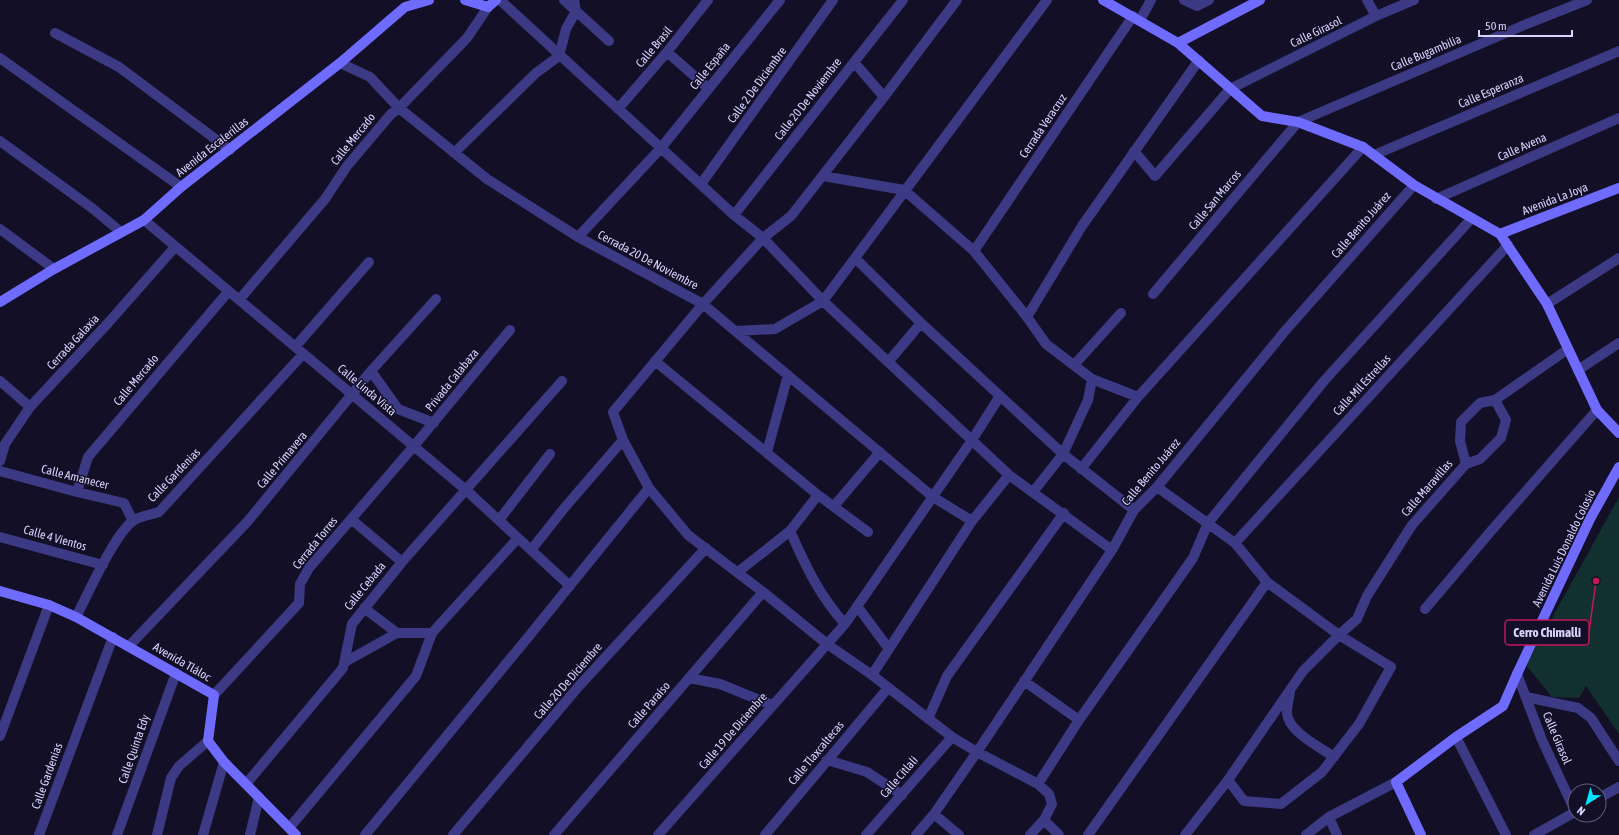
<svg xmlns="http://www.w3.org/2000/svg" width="1619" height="835" font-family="'Asap Condensed',sans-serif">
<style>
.green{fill:#12302f}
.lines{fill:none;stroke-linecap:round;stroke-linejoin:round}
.street{stroke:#3d3a85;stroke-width:10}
.secondary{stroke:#6f6bff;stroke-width:10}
.labels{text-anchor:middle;stroke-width:3;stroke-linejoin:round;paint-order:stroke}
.street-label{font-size:12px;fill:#d9d4ff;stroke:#130f26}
.leader{fill:none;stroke:#c2185b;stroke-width:1.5}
.callout-dot{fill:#c2185b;stroke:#130f26;stroke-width:1.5}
.callout{fill:#130f26;stroke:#c2185b;stroke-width:1.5}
.callout-label{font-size:13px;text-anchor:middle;font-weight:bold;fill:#d9d4ff}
</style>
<rect width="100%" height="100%" fill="#130f26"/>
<!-- green -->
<path class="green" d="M1619,497v237l-33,-48 -7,12 -27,-1 -26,-32z"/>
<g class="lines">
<!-- street -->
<path class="street" d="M500,0l161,148 73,67 29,23 60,63 186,174 103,75
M564,0l45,41
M1184,0l13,6 12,-6
M1367,0l9,16
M1140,20l11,-20
M55,33l64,34 111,83
M667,52l41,36
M0,58l181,129
M854,62l30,35
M340,63l30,14 29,31 88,71 91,58 125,67 230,193 39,24
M618,109l49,-57 41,-52
M0,141l92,67 29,24
M1134,151l21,25 75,-87 146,-73 38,-16
M454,153l82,-80 23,-17 7,-27 10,-18 -2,-11
M1374,155l245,-104
M823,176l81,14 70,61 53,66 19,27 46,35 46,18
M701,184l132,-184
M1436,199l183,-81
M734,215l169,-215
M144,220l322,270 104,96
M0,229l54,40
M578,237l83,-89 119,-148
M974,251l159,-235
M855,258l66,65 142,131 71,56
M1153,294l145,-172 224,-96 65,-26
M239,300l86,-101 22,-33 44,-52 8,-6 68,-70 21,-31
M1547,304l72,-46
M1027,317l55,-91 117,-166
M736,331l39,-2 48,-28 224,-301
M295,347l74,-85
M655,361l163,134 50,37
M889,361l32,-38
M1074,365l47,-52
M1578,370l41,-27
M371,371l27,38 36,14
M0,381l30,26
M767,452l21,-77
M0,461l5,-17 25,-37 79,-85 66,-75
M1466,464l-6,-23 1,-19 19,-19 15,-3
M1081,469l57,-72 225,-250
M0,471l77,21 47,11 9,18
M1157,487l78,56 32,39 72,53 52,32 -32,57 -37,48 -41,32 -37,-3 -16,-21
M77,492l11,-35 140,-165
M1033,492l30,-38 25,-54 4,-21
M834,506l46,-54
M351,519l51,43
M499,520l51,-66
M790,531c16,35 28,63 55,93
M0,537l103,28
M1235,543l273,-298
M531,550l35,-44 57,-66
M738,572l52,-41 28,-36
M857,606l32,43
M364,608l33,25
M1425,609l66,-78 106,-121
M76,617c11,-21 39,-84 57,-96 6,-5 18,-6 26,-9l144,-158
M129,646l119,-125 123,-150 65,-72
M345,662l52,-29h35
M1517,674l25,66 33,71
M872,675l100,-154 37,-46
M689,678l31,6 52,21
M1024,681l55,39
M1290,692c-1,7 -3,14 -3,21 1,19 33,34 47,44
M214,695l85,-92 1,-19 9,-16 105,-122 96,-116
M1526,697l52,11 13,10 28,43
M928,719l19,-43 117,-163
M0,736l49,-131
M1456,737l50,98
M827,760l40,12 35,23
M246,784l97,-116 9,-44 50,-62 160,-181
M1038,784l41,-64 114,-162 15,-35 116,-142 148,-163
M1599,798l20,-11
M934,814l25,21
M1329,817l8,18
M290,827l126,-151 16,-43 86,-95
M39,835l74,-198
M117,835l59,-162
M157,835l14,-57 8,-12 29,-25
M203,835l21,-73
M250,835l9,-38
M365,835l160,-194 124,-153
M453,835l126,-149 127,-138
M554,835l209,-243
M658,835l187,-211 127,-184 28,-44
M765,835l123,-147
M866,835l86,-98
M916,835l18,-21 43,-62 -25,-15 -80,-62 -45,-31 -64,-52 -75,-57 -39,-47 -26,-48 -10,-28 90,-108 60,-66 28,-22 93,-119 73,-97
M1030,835l14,-15
M1059,835l-15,-15 8,-16 -3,-10 -11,-10 -61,-32 135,-202 22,-40 23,-23 128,-156 129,-146
M1088,835l179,-253
M1185,835l43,-55 75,-109 36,-36 18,-16 10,-23 45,-71 54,-61 14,-5 21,-21 5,-18 -11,-20 73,-51
M1306,835l23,-18 67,-35
M1534,835l41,-23"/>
<!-- secondary -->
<path class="secondary" d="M465,0l23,7 8,-7
M1103,0l75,43 84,73 36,6 65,25 51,38 86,49 47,70 50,106 22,23
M1178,43l82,-43
M1500,234l119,-46
M0,302l54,-33 90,-49 37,-33 159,-124 65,-56 24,-7
M0,591l49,14 27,12 138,78 -6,46 16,21 72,73
M1421,835l-25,-53 60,-45 47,-31 14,-32 73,-155 29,-52"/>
</g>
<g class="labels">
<!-- street labels -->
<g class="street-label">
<text transform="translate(1316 32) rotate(-26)" y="4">Calle Girasol</text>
<text transform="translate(654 47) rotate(-50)" y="4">Calle Brasil</text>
<text transform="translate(1426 53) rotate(-23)" y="4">Calle Bugambilia</text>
<text transform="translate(710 66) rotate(-51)" y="4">Calle España</text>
<text transform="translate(757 85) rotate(-54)" y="4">Calle 2 De Diciembre</text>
<text transform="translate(1491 91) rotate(-23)" y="4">Calle Esperanza</text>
<text transform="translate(808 99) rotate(-52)" y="4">Calle 20 De Noviembre</text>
<text transform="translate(1043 126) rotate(-56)" y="4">Cerrada Veracruz</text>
<text transform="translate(353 139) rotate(-51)" y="4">Calle Mercado</text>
<text transform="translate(212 147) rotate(-38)" y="4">Avenida Escalerillas</text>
<text transform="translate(1522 147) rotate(-24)" y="4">Calle Avena</text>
<text transform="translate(1555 199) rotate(-21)" y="4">Avenida La Joya</text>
<text transform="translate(1215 200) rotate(-50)" y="4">Calle San Marcos</text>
<text transform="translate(1361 225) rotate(-49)" y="4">Calle Benito Juárez</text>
<text transform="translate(648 260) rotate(28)" y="4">Cerrada 20 De Noviembre</text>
<text transform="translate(73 342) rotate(-47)" y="4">Cerrada Galaxia</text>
<text transform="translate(136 380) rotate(-50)" y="4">Calle Mercado</text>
<text transform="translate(452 380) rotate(-51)" y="4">Privada Calabaza</text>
<text transform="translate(1362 385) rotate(-47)" y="4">Calle Mil Estrellas</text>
<text transform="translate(367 390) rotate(40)" y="4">Calle Linda Vista</text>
<text transform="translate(282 460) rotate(-50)" y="4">Calle Primavera</text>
<text transform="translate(1151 472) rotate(-50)" y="4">Calle Benito Juárez</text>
<text transform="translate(174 475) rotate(-46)" y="4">Calle Gardenias</text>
<text transform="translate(75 477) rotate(14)" y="4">Calle Amanecer</text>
<text transform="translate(1427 488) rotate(-49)" y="4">Calle Maravillas</text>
<text transform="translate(55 538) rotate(16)" y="4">Calle 4 Vientos</text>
<text transform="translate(315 543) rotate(-51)" y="4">Cerrada Torres</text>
<text transform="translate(1564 548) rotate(-64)" y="4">Avenida Luis Donaldo Colosio</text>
<text transform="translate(365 586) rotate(-51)" y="4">Calle Cebada</text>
<text transform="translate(182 662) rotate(30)" y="4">Avenida Tláloc</text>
<text transform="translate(568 681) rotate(-49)" y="4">Calle 20 De Diciembre</text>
<text transform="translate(649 705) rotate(-49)" y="4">Calle Paraíso</text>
<text transform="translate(733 731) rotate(-49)" y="4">Calle 19 De Diciembre</text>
<text transform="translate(1557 738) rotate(67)" y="4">Calle Girasol</text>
<text transform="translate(134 749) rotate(-71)" y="4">Calle Quinta Edy</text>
<text transform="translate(816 753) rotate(-50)" y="4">Calle Tlaxcaltecas</text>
<text transform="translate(47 776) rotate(-70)" y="4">Calle Gardenias</text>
<text transform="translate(899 777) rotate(-49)" y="4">Calle Citlali</text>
</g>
</g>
<!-- callouts -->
<path class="leader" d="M1596 581L1589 632"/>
<circle class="callout-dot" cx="1596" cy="581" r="4"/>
<rect class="callout" x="1505" y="620" width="84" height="25" rx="4"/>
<g class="callout-label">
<text x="1547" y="637">Cerro Chimalli</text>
</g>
<!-- north arrow -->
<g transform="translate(1587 803) rotate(217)"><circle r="19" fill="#130f26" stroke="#625e7d"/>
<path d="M0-3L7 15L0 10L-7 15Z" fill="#00e5ff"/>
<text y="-6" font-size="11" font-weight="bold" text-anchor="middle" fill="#d9d4ff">N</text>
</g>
<!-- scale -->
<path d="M1479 30v6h93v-6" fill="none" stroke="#d9d4ff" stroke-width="2"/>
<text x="1485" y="30" font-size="12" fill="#d9d4ff" stroke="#130f26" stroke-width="3" paint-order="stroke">50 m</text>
</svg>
